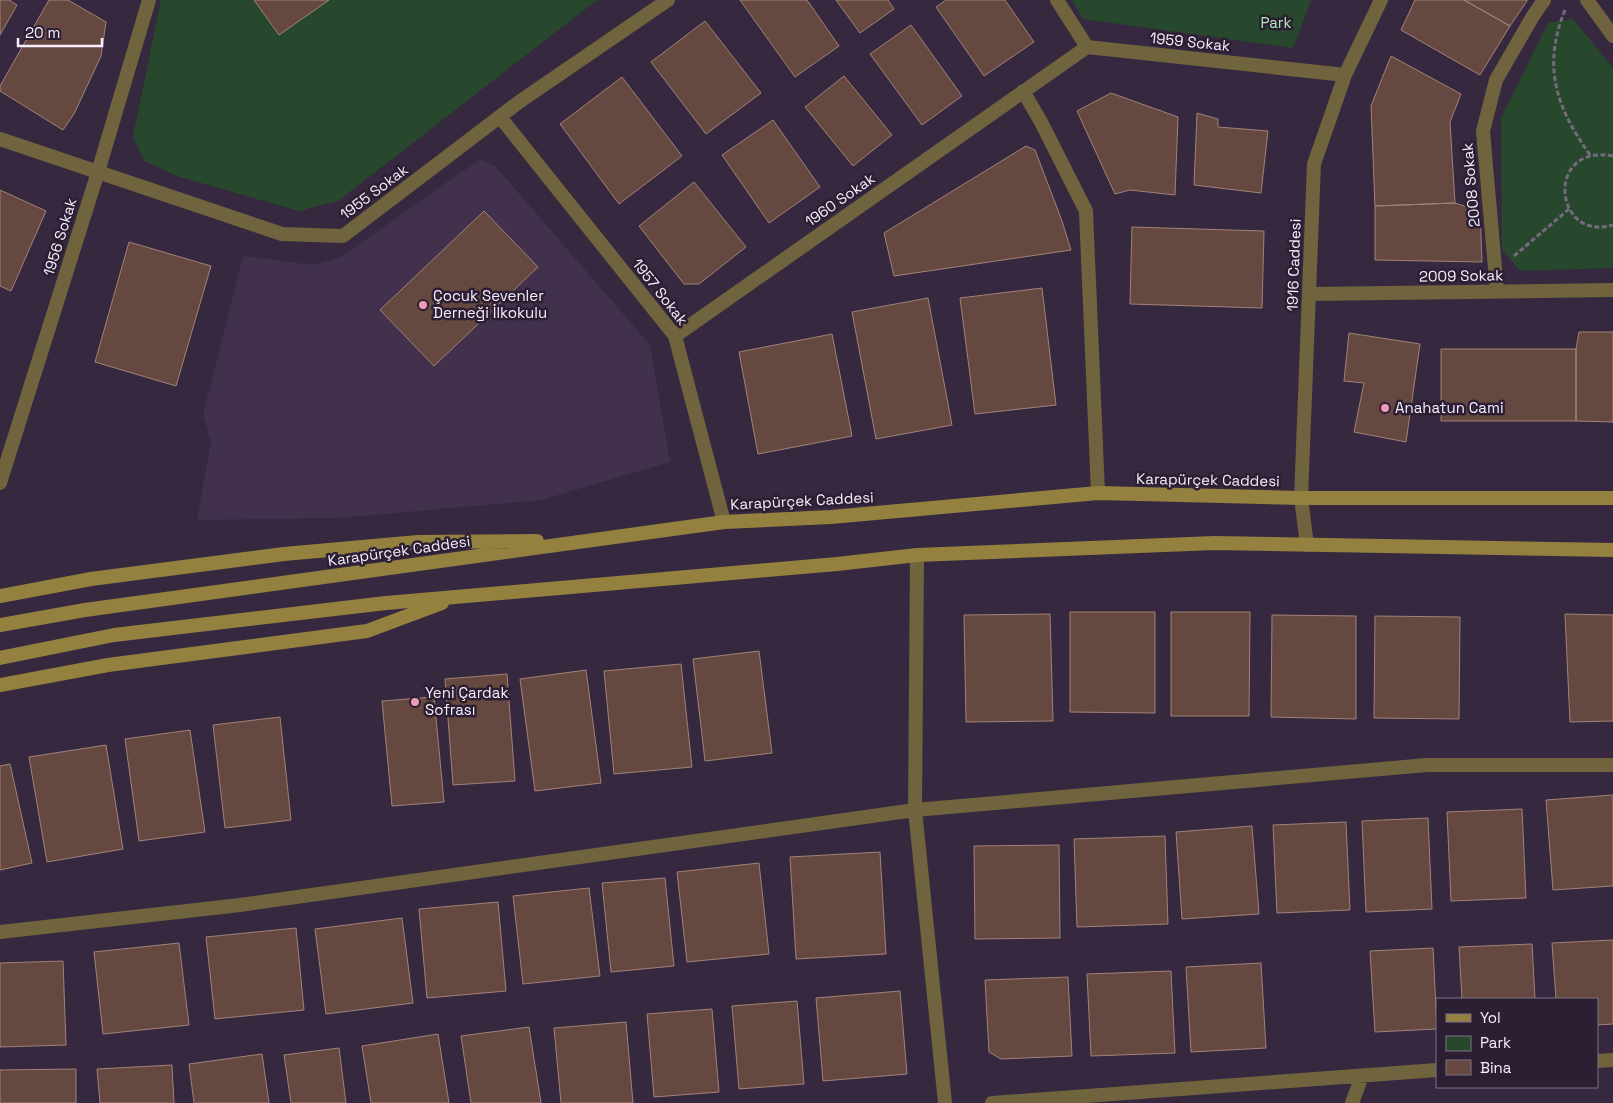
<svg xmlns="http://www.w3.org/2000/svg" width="1613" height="1103" font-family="'Space Grotesk',sans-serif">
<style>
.built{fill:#41314d}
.green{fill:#27482c}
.building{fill:#654940;stroke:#a28278}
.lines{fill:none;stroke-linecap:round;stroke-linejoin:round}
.path{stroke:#766a7e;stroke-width:3;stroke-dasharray:5 2.5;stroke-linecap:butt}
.minor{stroke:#6f643d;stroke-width:14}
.secondary{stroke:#948140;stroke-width:14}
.poi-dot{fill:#ef9ab8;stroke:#2c1f34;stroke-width:2}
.labels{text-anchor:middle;stroke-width:5;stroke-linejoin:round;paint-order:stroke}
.park-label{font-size:15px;fill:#acebb4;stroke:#2c1f34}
.street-label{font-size:15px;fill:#f7eefd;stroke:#2c1f34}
.poi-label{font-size:15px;fill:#f7eefd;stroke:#2c1f34;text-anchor:start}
</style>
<rect width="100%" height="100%" fill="#36293f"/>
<!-- built -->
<path class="built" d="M480,159l16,8 154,178 20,117 -129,38 -201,18 -143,2 14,-78 -8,-28 40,-158 70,9 28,-8z"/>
<!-- green -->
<path class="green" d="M161,0h436l-259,201 -39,10 -119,-34 -36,-16 -11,-25z
M1072,0h239l-18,48 -210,-29z
M1573,19l40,49v200l-93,3 -18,-22 -1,-131 47,-95z"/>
<!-- building -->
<path class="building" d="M0,0h9l8,5 -17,30z
M49,0h19l38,22 -5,34 -27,58 -11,16 -63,-39v-5z
M254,0h75l-50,35z
M740,0h67l32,46 -44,31z
M836,0h52l6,9 -34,24z
M946,0h59l29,42 -50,34 -48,-69z
M1415,0h49l46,26 -30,49 -79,-45z
M1464,0h63v1l-17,25z
M705,21l56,72 -55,41 -55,-72z
M911,25l51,71 -40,29 -52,-71z
M1391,56l70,38 -11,28 5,81 -80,3 -4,-100z
M844,76l48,59 -39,31 -48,-59z
M622,77l60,79 -63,48 -59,-80z
M1111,93l67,24 -3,78 -45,-5 -15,4 -38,-83z
M1197,113l21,6v8l50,4 -7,62 -67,-8z
M773,120l47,67 -51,36 -47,-68z
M1026,146l9,4 27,71 9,29 -177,26 -10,-43z
M694,182l52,65 -47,37h-15l-45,-58z
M0,190l46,21 -35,80 -11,-5z
M1455,203l25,8 2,51 -107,-2v-54z
M484,211l54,56 -104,99 -54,-56z
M1132,227l132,4 -2,77 -132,-4z
M129,242l82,24 -35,120 -81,-24z
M1042,288l14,117 -81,9 -15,-116z
M928,298l24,127 -76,14 -24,-127z
M1579,332h34v90l-37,-1v-72z
M1349,333l71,11 -14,98 -52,-10 10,-49 -20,-2z
M832,334l20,102 -94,18 -19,-102z
M1441,349h135v72h-135z
M1070,612h85v101l-85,-1z
M1171,612h79l-1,104h-78z
M1050,614l3,107 -87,1 -2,-107z
M1565,614l48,1v106l-43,1z
M1272,615l84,1v103l-85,-2z
M1375,616l85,1 -1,102 -85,-1z
M759,651l13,102 -67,8 -12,-102z
M681,664l11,103 -78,7 -10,-103z
M586,670l15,113 -66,8 -15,-112z
M507,674l8,107 -62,4 -8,-106z
M434,697l10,105 -52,4 -10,-105z
M280,717l11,103 -66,8 -12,-103z
M190,730l15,102 -66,9 -14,-102z
M106,745l17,104 -76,13 -18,-105z
M10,764l22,99 -32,7v-104z
M1613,795v91l-60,4 -7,-90z
M1522,809l4,89 -75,3 -4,-89z
M1428,818l4,91 -66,3 -4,-91z
M1346,822l4,88 -73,3 -4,-88z
M1252,826l7,88 -77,5 -6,-87z
M1165,836l3,88 -91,3 -3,-88z
M1059,845l1,93 -85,1 -1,-93z
M880,852l6,102 -90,5 -6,-102z
M759,863l10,91 -82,8 -10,-90z
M665,878l9,88 -63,6 -9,-89z
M589,888l11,88 -77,8 -10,-88z
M498,902l8,89 -79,7 -8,-89z
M402,918l11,85 -87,11 -11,-85z
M296,928l8,82 -89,9 -9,-82z
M1613,940v84l-16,1v-26h-41l-4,-56z
M179,943l10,82 -86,9 -9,-82z
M1532,944l3,55h-73l-3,-52z
M1433,948l4,81 -62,3 -5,-81z
M63,961l3,84 -66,2v-84z
M1261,963l5,85 -75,4 -5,-85z
M1171,971l4,82 -84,3 -4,-82z
M1068,977l4,79 -71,3 -12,-7 -4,-72z
M900,991l7,83 -84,7 -7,-83z
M797,1001l7,83 -65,5 -7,-83z
M712,1009l7,83 -65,5 -7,-83z
M626,1022l7,81h-72l-7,-75z
M529,1027l12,76h-70l-10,-67z
M438,1034l11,69h-78l-9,-57z
M339,1048l7,55h-55l-7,-48z
M262,1054l7,49h-75l-5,-39z
M172,1065l2,38h-74l-3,-34z
M76,1069v34h-76v-33z"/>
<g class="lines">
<!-- path -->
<path class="path" d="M1565,10c-23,57 -9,97 25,145
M1613,156c-69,-13 -59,87 0,69
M1514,256l55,-47"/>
<!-- minor -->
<path class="minor" d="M1057,0l30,47
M1587,0l26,36
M1087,47l258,28
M1023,91l18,31 45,89 12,282
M500,117l175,219 49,186
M0,139l282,95 61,2 176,-134 149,-102
M1497,291l-14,-160 13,-51 37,-64 11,-16
M1309,294l304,-4
M675,336l412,-289
M0,483l98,-311 51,-172
M1307,545l-6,-47 13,-334 31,-89 36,-75
M917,555l-2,255 30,293
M0,932l240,-27 675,-95 512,-45h186
M1597,1061l16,-1
M992,1103l445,-33
M1352,1103l10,-27"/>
<!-- secondary -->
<path class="secondary" d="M0,596l91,-17 193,-25 134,-12 119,-1
M0,625l85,-15 639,-88 107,-5 267,-24 203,5h312
M0,658l114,-23 272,-32 451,-39 80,-9 297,-12 399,7
M0,685l108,-20 259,-34 75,-28"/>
</g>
<!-- markers -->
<g class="poi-dot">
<circle cx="423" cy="305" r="5"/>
<circle cx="1385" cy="408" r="5"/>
<circle cx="415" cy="702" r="5"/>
</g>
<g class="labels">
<!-- park labels -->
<g class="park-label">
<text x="1276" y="28">Park</text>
</g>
<!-- street labels -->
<g class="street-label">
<text transform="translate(1190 42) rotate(6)" y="5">1959 Sokak</text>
<text transform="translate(1471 185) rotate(-95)" y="5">2008 Sokak</text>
<text transform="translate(374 192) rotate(-37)" y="5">1955 Sokak</text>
<text transform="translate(840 200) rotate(-35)" y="5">1960 Sokak</text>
<text transform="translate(60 237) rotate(-73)" y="5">1956 Sokak</text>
<text transform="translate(1294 265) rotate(-88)" y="5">1916 Caddesi</text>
<text transform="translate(1461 276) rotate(-1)" y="5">2009 Sokak</text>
<text transform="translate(660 292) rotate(52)" y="5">1957 Sokak</text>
<text transform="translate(1208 480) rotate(1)" y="5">Karapürçek Caddesi</text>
<text transform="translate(802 501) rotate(-3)" y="5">Karapürçek Caddesi</text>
<text transform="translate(399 551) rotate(-8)" y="5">Karapürçek Caddesi</text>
</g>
<!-- poi labels -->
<g class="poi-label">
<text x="433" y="301">Çocuk Sevenler<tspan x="433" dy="17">Derneği İlkokulu</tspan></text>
<text x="1395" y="413">Anahatun Cami</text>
<text x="425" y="698">Yeni Çardak<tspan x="425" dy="17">Sofrası</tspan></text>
</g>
</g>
<!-- legend -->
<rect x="1436" y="998" width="162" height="90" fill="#2c1f34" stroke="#7d7284"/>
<rect x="1446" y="1014" width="25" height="8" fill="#948140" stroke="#7d7284"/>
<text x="1480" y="1023" font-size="15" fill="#f7eefd">Yol</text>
<rect x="1446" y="1036" width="25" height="15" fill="#27482c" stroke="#7d7284"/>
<text x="1480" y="1048" font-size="15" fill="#f7eefd">Park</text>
<rect x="1446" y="1060" width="25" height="15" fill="#654940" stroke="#7d7284"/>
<text x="1480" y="1073" font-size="15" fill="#f7eefd">Bina</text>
<!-- scale -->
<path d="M18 38v8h84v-8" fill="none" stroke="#f7eefd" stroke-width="2.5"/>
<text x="25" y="38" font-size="15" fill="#f7eefd" stroke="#2c1f34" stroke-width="4" paint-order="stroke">20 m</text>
</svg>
